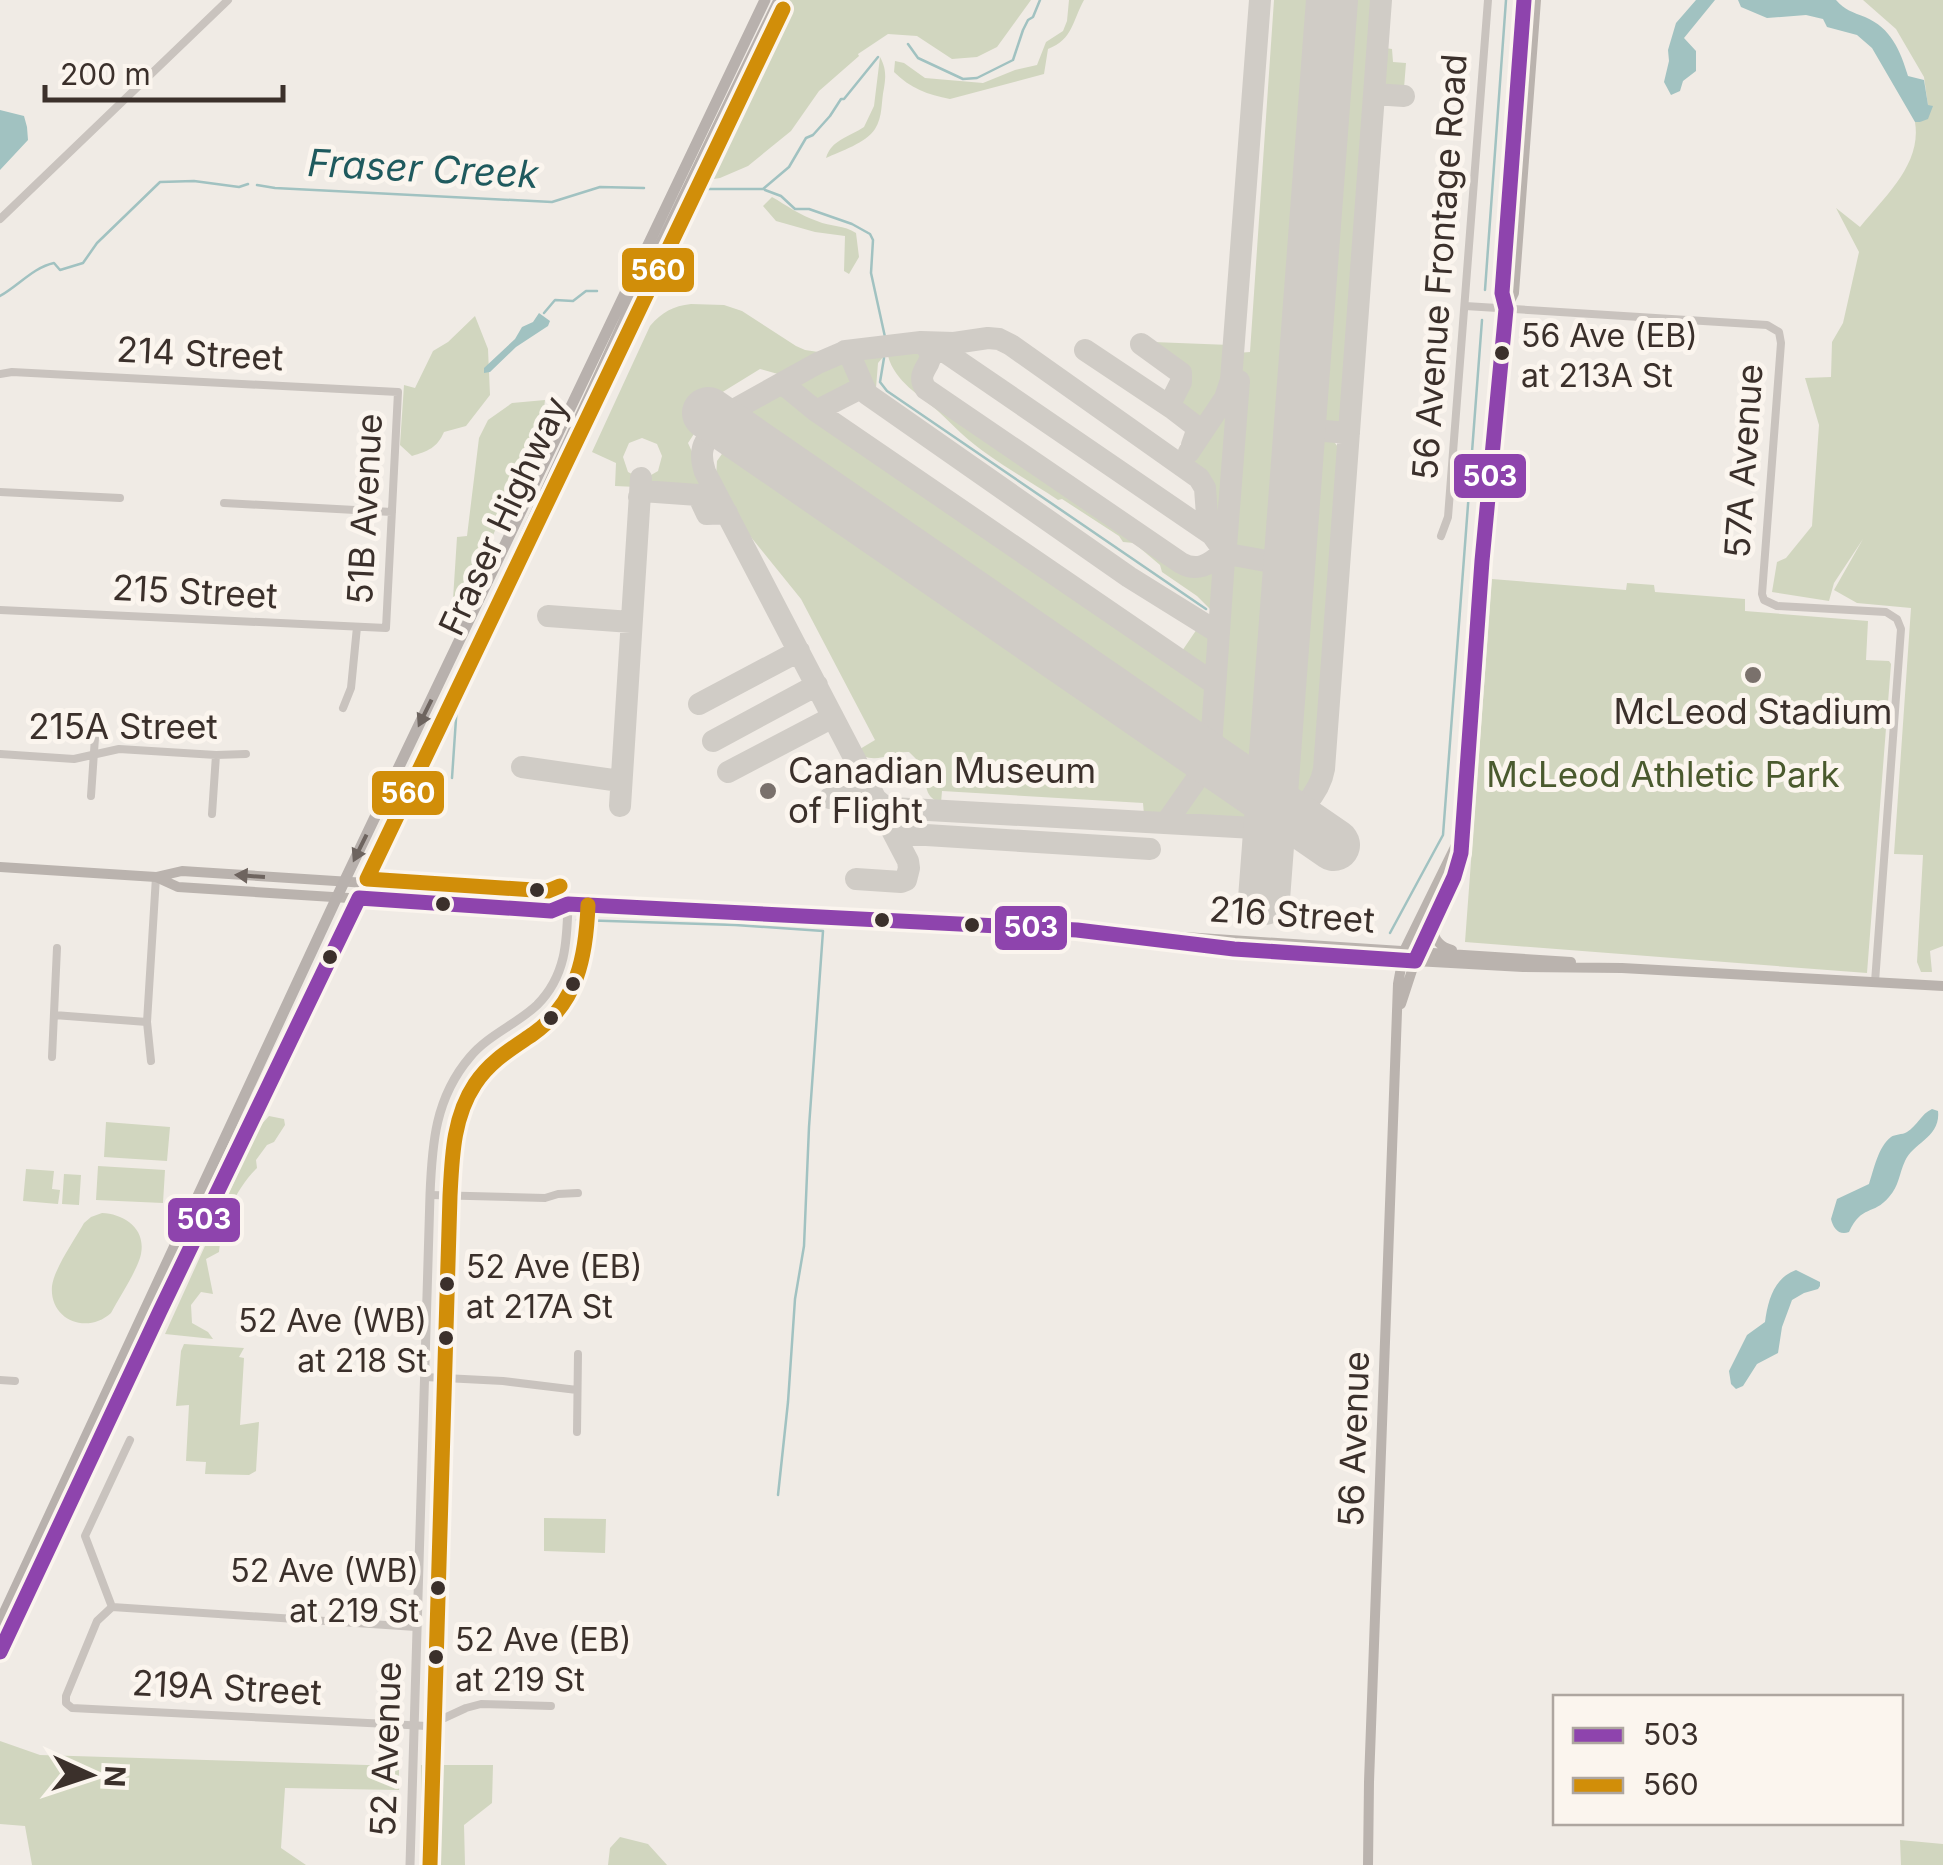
<svg xmlns="http://www.w3.org/2000/svg" width="1943" height="1865" font-family="Inter,sans-serif">
<style>
.green{fill:#d1d6bf}
.water{fill:#a1c2c1}
.lines{fill:none;stroke-linecap:round;stroke-linejoin:round}
.stream{stroke:#a1c2c1;stroke-width:2.5}
.taxiway{stroke:#d0ccc6;stroke-width:22}
.runway{stroke:#d0ccc6;stroke-width:52}
.minor{stroke:#c9c3be;stroke-width:8}
.tertiary{stroke:#c9c3be;stroke-width:9}
.secondary{stroke:#bab3ae;stroke-width:10}
.primary{stroke:#b8b1ad;stroke-width:11}
.bus-1-casing{stroke:#fbf5ee;stroke-width:22}
.bus-2-casing{stroke:#fbf5ee;stroke-width:22}
.bus-1{stroke:#8e44ad;stroke-width:15}
.bus-2{stroke:#d18e09;stroke-width:15}
.oneway{fill:#6d645f}
.oneway2{fill:#6e645f}
.bus-dot{fill:#3b302b;stroke:#fbf5ee;stroke-width:4}
.poi-dot{fill:#7a716c;stroke:#fbf5ee;stroke-width:4}
.labels{text-anchor:middle;stroke-width:10;stroke-linejoin:round;paint-order:stroke}
.bus-label{font-size:32px;fill:#3b302b;stroke:#fbf5ee;text-anchor:start}
.street-label{font-size:35px;fill:#3b302b;stroke:#fbf5ee}
.poi-label{font-size:35px;fill:#3b302b;stroke:#fbf5ee}
.park-label{font-size:35px;fill:#4a5a2e;stroke:#fbf5ee}
.water-label{font-size:38px;font-style:italic;fill:#1f5a5e;stroke:#fbf5ee}
.line-badge{stroke:#fbf5ee;stroke-width:4}
.badge-label{font-size:28px;text-anchor:middle;font-weight:bold;fill:#fff}
</style>
<rect width="100%" height="100%" fill="#f0ebe5"/>
<!-- green -->
<path class="green" d="M779,0h252l-34,47 -20,10 -25,2 -35,-23 -29,-2 -30,20 1,2 -40,35 -28,40 -43,35 -28,12 -26,4z
M1069,0h15c-12,22 -11,39 -36,49l-4,25 -94,25c-22,-4 -40,-11 -56,-27l1,-11 9,2 21,15 58,5 32,-13 22,-5 9,-23 17,-11 4,-10z
M1274,0h45l-43,555 -3,2c-22,-4 -53,-7 -61,-34 -3,-13 -1,-28 -2,-41l-20,-18v-3l42,-67 4,-41 14,-1z
M1347,0h30l-32,417 -12,11 -8,-1 -10,-9z
M1863,0h80v946l-13,5 2,21h-11l-4,-10 6,-107 -29,-1 17,-246 -54,-5 -23,-13 29,-51 -29,44 -5,18 -57,-9 5,-30 9,-4 26,-32 7,-101 -14,-47 26,-1 1,-35 11,-19 16,-71 -23,-44 24,19c25,-31 62,-63 55,-105h5l8,-16 -4,-29 -28,-48z
M1385,48l7,1 1,13 13,1 -2,25 -3,4 -19,-1z
M880,57c6,11 6,19 4,31 -3,13 -1,29 -9,41 -9,14 -34,22 -49,29 5,-18 23,-21 38,-31l10,-21z
M772,197c14,8 29,19 45,24 14,6 27,4 39,12l3,24 -10,17 -5,-3 1,-35 -30,-4 -39,-11 -13,-15z
M691,304l33,1 18,6 54,35 9,4 20,3 -40,23 -25,-7 -39,24 -33,50 19,42 -5,5 -56,-4v-8l12,-7 4,-15 -5,-12 -15,-6 -13,5 -6,14 5,15 10,5 -1,10 -22,-1 1,-23 -24,-11 58,-126c12,-14 23,-20 41,-22z
M475,316l13,33 2,46 -24,31 -22,6c-7,16 -16,19 -32,24l-12,-11 4,-60 11,3 18,-37 15,-9z
M1153,342l77,3 -5,47 -21,32 -31,-22 13,-21 1,-13 -9,-10z
M913,347l10,3c8,14 -8,24 -1,39l260,179 16,3 22,-9 -3,54 -20,-20 -35,-24 -2,-7 -26,-22 -11,-1 -4,-6 -57,-37 -4,1c-31,-21 -69,-41 -96,-66 -8,-7 -15,-15 -23,-22 -19,-17 -44,-30 -51,-56h-4l-6,7 -2,25 -10,-6 -8,-27z
M839,358l10,6 5,11 -3,10 -33,17 -26,-16 -1,-4z
M779,391l6,1 426,294 -5,55 -453,-314 -4,-14 9,-10z
M545,400l-3,24 -78,177 -12,14 5,-78 10,-1 12,-98 9,-18 24,-17z
M1324,439l9,1 9,13 -24,324 -16,20 -7,5 -9,-6 27,-347z
M737,449l462,318 -34,50 -21,-2 -1,-12 -201,-12 -1,12c-20,-7 -12,-21 -20,-37 -2,-5 -8,-10 -12,-14 -16,-1 -29,11 -46,4l-3,-7 15,-9 -74,-141 -59,-73 -26,-49 1,-16 7,-10z
M1235,560l38,7 3,5 -17,205 -43,-30 14,-184z
M1492,579l134,11 1,-7 27,2 1,7 90,7v12l123,10 -2,39 23,1 2,3 -24,309 -402,-31z
M1199,626l16,10 -2,29 -3,3h-11l-19,-14z
M1207,773l50,35 -2,14 -80,-5z
M269,1116l15,3 1,6 -11,17 -7,3 -11,15 1,8c-23,23 -34,52 -38,84l-13,7 7,35 -12,-2 -10,13 1,18 16,9 5,7 -48,-5 94,-207z
M106,1122l64,5 -3,34 -63,-4z
M98,1166l67,4 -2,33 -67,-3z
M26,1169l28,2 -2,18 8,1 -2,14 -35,-3z
M64,1174l17,1 -2,30 -17,-1z
M102,1213c22,1 44,15 39,41 -3,15 -22,44 -30,59 -24,22 -62,7 -59,-27 2,-17 23,-47 32,-63l7,-6z
M184,1344l60,4 -5,9 5,1 -4,67 19,-3 -3,49 -7,4 -44,-1 1,-12 -20,-1 3,-56 -13,1 5,-55z
M544,1518l62,1 -1,34 -61,-2z
M0,1741l40,14 359,11v24l-114,-2 -4,60 25,17h-274l-7,-39 -25,-2z
M421,1765h72l-1,38 -28,22 1,40h-44z
M620,1837l28,7 19,21h104h-163l2,-17z
M1900,1840l43,4v21h-42z"/>
<!-- water -->
<path class="water" d="M1696,0h19l-31,38 12,13v20l-13,10 -3,10 -9,4 -7,-13 5,-21 -1,-11 8,-27z
M1738,0h98c9,10 16,12 29,17 26,11 35,33 43,59l16,4 4,25 5,1 -5,13 -8,3h-5l-43,-74 -15,-13 -30,-8 -4,-8 -17,-4 -39,3 -26,-11z
M0,110l24,6 3,11 1,13 -28,30z
M539,313l11,8 -2,5 -32,21 -26,25 -6,1v-5l31,-29 7,-12 11,-5z
M1932,1109l6,2c3,26 -25,32 -33,50 -6,13 -6,25 -16,36 -16,19 -27,7 -40,35 -10,4 -16,-4 -18,-13l6,-20 32,-15c5,-15 9,-37 22,-47 4,-3 11,-2 16,-5 10,-6 14,-18 25,-23z
M1796,1270l24,12v4l-2,3 -14,4 -12,7 -10,27 -4,26 -21,11 -14,22 -7,3 -5,-5 -2,-13 18,-36 18,-13c3,-22 9,-44 31,-52z"/>
<g class="lines">
<!-- stream -->
<path class="stream" d="M908,44l10,14 45,21 14,-1 36,-18 10,-30 5,-10 5,-3 7,-17
M257,185l18,3 277,14 48,-15 44,1
M765,190l16,6 14,13h14l43,15 18,10 3,6 -2,33 14,64
M653,281l45,-92h65l26,-22 17,-29 7,-3 17,-19 11,-17h3l34,-42
M1485,290l21,-290
M0,296c18,-10 34,-29 54,-33l6,7 23,-7 14,-20 63,-61 34,-1 45,6 9,-3
M544,313l11,-13 18,1 13,-10h11
M884,358l-4,24 7,9 319,218
M452,778l5,-74 185,-398
M577,920l158,5 88,6 -14,196 -5,119 -9,53 -7,103 -10,93
M1390,933l53,-98 39,-515"/>
<!-- taxiway -->
<path class="taxiway" d="M1374,94l30,2
M921,342c25,20 -10,26 5,47l255,174c16,9 28,2 41,-10l67,12
M928,343l17,9 266,182
M1141,344l40,29v9l-11,22 2,4 26,20 -6,17
M1085,350l87,58
M845,351l7,9 15,34 262,183 90,56
M782,383l34,28 399,273
M816,411l47,-24
M1300,429l49,4
M737,433l-7,-11 3,-9 4,-5 81,-45 28,-12 75,-9 33,1 34,-5 11,1 12,6 188,133 6,10 3,41 13,18 3,13 -14,200 -44,63
M737,433l-18,-3c-18,9 -20,24 -14,42l203,389 1,7 -3,12 -5,2 -45,-3
M1189,452l36,-54 6,-18 29,-380
M639,497l3,-6 56,4 9,19 20,-1
M1225,559l14,-178
M548,616l83,6
M699,704l100,-53
M713,741l104,-56
M522,767l98,14
M728,772l105,-55
M830,798l35,-21
M877,800l7,6 8,2 380,21c23,-8 48,-36 52,-60l57,-769
M620,806l21,-328
M894,833l256,16"/>
<!-- runway -->
<path class="runway" d="M708,413l626,432
M1264,899l68,-899"/>
<!-- minor -->
<path class="minor" d="M0,219l228,-219
M1465,306l302,19 12,7 2,11 -19,251 2,6 13,6 109,6 11,7 4,10 -26,353
M0,374l12,-2 386,20 -12,236 -386,-18
M0,492l120,6
M224,503l168,9
M1441,536l7,-19 40,-517
M343,708l8,-20 6,-61
M0,754l74,5 45,-10 97,6 30,-1
M91,796l5,-73
M212,814l4,-59
M54,1015l93,7
M52,1057l5,-109
M151,1061l-4,-39 9,-145
M430,1195l115,3 13,-4 20,-1
M425,1377l78,4 74,9
M0,1380l15,1
M577,1432l1,-78
M112,1607l-15,14 -31,75v7l6,5 355,18 39,-18 15,-4 70,2
M112,1607l304,20
M112,1607l-27,-71 45,-96"/>
<!-- tertiary -->
<path class="tertiary" d="M410,1865l20,-670c2,-51 5,-97 40,-138 18,-22 47,-33 67,-52 29,-29 30,-63 31,-101"/>
<!-- secondary -->
<path class="secondary" d="M1506,309l8,-16 22,-293
M0,867l156,10 26,-6 370,24 16,9
M156,877l22,10 373,24 17,-7 182,11 327,15 157,19 181,12 108,6 99,1 321,18
M1434,922c-3,14 4,24 18,28
M1169,936l402,26
M1401,1004l17,-52 36,-75 7,-24 21,-292 19,-193 5,-59 -4,-16 22,-293
M1368,1865l1,-83 29,-798 6,-33 57,-116"/>
<!-- primary -->
<path class="primary" d="M0,1622l344,-740 421,-882
M0,1652l160,-341 195,-405 281,-611 143,-295"/>
<!-- bus-1 casing -->
<g class="bus-1-casing">
<path id="bus-1" d="M0,1652l160,-341 199,-413 192,13 17,-7 509,26 157,19 181,12 39,-84 7,-24 21,-292 24,-252 -4,-16 22,-293"/>
</g>
<!-- bus-2 casing -->
<g class="bus-2-casing">
<path id="bus-2" d="M560,886l-12,5 -181,-12 416,-870
M430,1865l20,-669c2,-39 3,-79 25,-112 15,-23 36,-35 58,-50 45,-32 53,-78 55,-129"/>
</g>
<!-- bus-1 -->
<use href="#bus-1" class="bus-1"/>
<!-- bus-2 -->
<use href="#bus-2" class="bus-2"/>
</g>
<!-- one-way arrows -->
<defs><path id="oneway-solid" d="M-6-.8H1V-3.2L6.5 0L1 3.2V.8H-6Z" transform="scale(2.5)"/></defs>
<g class="oneway">
<use href="#oneway-solid" transform="translate(425 713) rotate(116)"/>
<use href="#oneway-solid" transform="translate(360 848) rotate(116)"/>
</g>
<use class="oneway2" href="#oneway-solid" transform="translate(250 876) rotate(-176)"/>
<!-- markers -->
<g class="bus-dot">
<circle cx="1502" cy="353" r="9"/>
<circle cx="537" cy="890" r="9"/>
<circle cx="443" cy="904" r="9"/>
<circle cx="882" cy="920" r="9"/>
<circle cx="972" cy="925" r="9"/>
<circle cx="330" cy="957" r="9"/>
<circle cx="573" cy="984" r="9"/>
<circle cx="551" cy="1018" r="9"/>
<circle cx="447" cy="1284" r="9"/>
<circle cx="446" cy="1338" r="9"/>
<circle cx="438" cy="1588" r="9"/>
<circle cx="436" cy="1657" r="9"/>
</g>
<g class="poi-dot">
<circle cx="1753" cy="675" r="10"/>
<circle cx="768" cy="791" r="10"/>
</g>
<g class="labels">
<!-- bus labels -->
<g class="bus-label">
<text x="1521" y="347">56 Ave (EB)<tspan x="1521" dy="40">at 213A St</tspan></text>
<text x="466" y="1278">52 Ave (EB)<tspan x="466" dy="40">at 217A St</tspan></text>
<text x="427" y="1332" text-anchor="end">52 Ave (WB)<tspan x="427" dy="40">at 218 St</tspan></text>
<text x="419" y="1582" text-anchor="end">52 Ave (WB)<tspan x="419" dy="40">at 219 St</tspan></text>
<text x="455" y="1651">52 Ave (EB)<tspan x="455" dy="40">at 219 St</tspan></text>
</g>
<!-- street labels -->
<g class="street-label">
<text transform="translate(1440 267) rotate(-86)" y="12">56 Avenue Frontage Road</text>
<text transform="translate(200 354) rotate(3)" y="12">214 Street</text>
<text transform="translate(1744 461) rotate(-86)" y="12">57A Avenue</text>
<text transform="translate(365 509) rotate(-87)" y="12">51B Avenue</text>
<text transform="translate(504 516) rotate(-65)" y="12">Fraser Highway</text>
<text transform="translate(195 592) rotate(3)" y="12">215 Street</text>
<text x="123" y="739">215A Street</text>
<text transform="translate(1292 915) rotate(4)" y="12">216 Street</text>
<text transform="translate(1354 1439) rotate(-88)" y="12">56 Avenue</text>
<text transform="translate(227 1688) rotate(3)" y="12">219A Street</text>
<text transform="translate(386 1749) rotate(-88)" y="12">52 Avenue</text>
</g>
<!-- poi labels -->
<g class="poi-label">
<text x="1753" y="724">McLeod Stadium</text>
<text x="788" y="783" text-anchor="start">Canadian Museum<tspan x="788" dy="40">of Flight</tspan></text>
</g>
<!-- park labels -->
<g class="park-label">
<text x="1663" y="787">McLeod Athletic Park</text>
</g>
<!-- water labels -->
<g class="water-label">
<text transform="translate(423 169) rotate(3)" y="13">Fraser Creek</text>
</g>
</g>
<g class="line-badge">
<rect x="620" y="246" width="76" height="48" rx="10" fill="#d18e09"/>
<rect x="1452" y="452" width="76" height="48" rx="10" fill="#8e44ad"/>
<rect x="370" y="769" width="76" height="48" rx="10" fill="#d18e09"/>
<rect x="993" y="904" width="76" height="48" rx="10" fill="#8e44ad"/>
<rect x="166" y="1196" width="76" height="48" rx="10" fill="#8e44ad"/>
</g>
<g class="badge-label">
<text x="658" y="280">560</text>
<text x="1490" y="486">503</text>
<text x="408" y="803">560</text>
<text x="1031" y="937">503</text>
<text x="204" y="1229">503</text>
</g>
<!-- legend -->
<rect x="1553" y="1695" width="350" height="130" fill="#fbf5ee" stroke="#aea6a0" stroke-width="2.5"/>
<rect x="1573" y="1728" width="50" height="15" fill="#8e44ad" stroke="#aea6a0" stroke-width="2.5"/>
<text x="1643" y="1745" font-size="30" fill="#3b302b">503</text>
<rect x="1573" y="1778" width="50" height="15" fill="#d18e09" stroke="#aea6a0" stroke-width="2.5"/>
<text x="1643" y="1795" font-size="30" fill="#3b302b">560</text>
<!-- north arrow -->
<g transform="translate(90 1775) rotate(93)" stroke="#fbf5ee" stroke-width="8" paint-order="stroke">
<path d="M0-8L18 38L0 25L-18 38Z" fill="#3b302b"/>
<text y="-15" font-size="28" font-weight="bold" text-anchor="middle" fill="#3b302b">N</text>
</g>
<!-- scale -->
<path d="M45 85v15h238v-15" fill="none" stroke="#3b302b" stroke-width="5"/>
<text x="60" y="85" font-size="30" fill="#3b302b" stroke="#fbf5ee" stroke-width="8" paint-order="stroke">200 m</text>
</svg>
